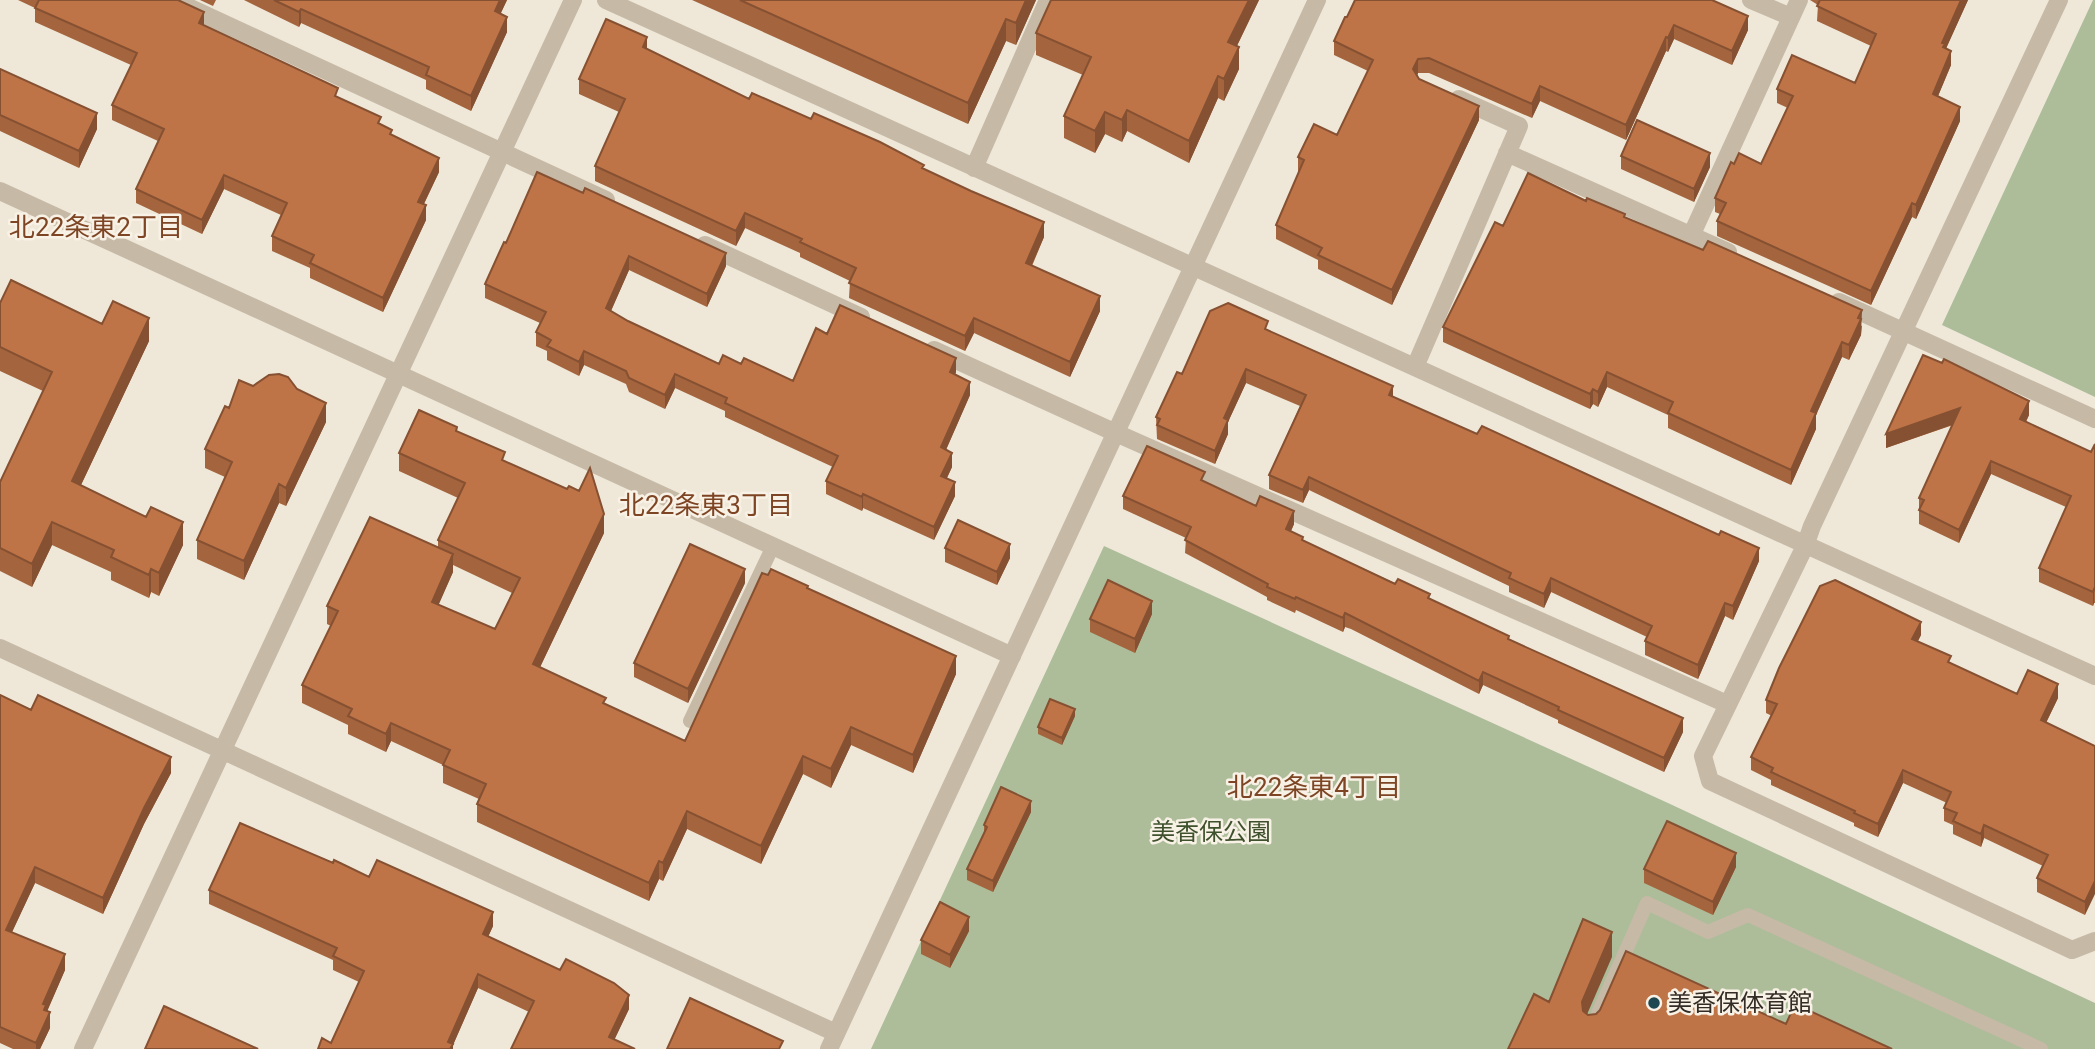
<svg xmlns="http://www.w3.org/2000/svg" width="2095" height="1049" font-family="Roboto,'Noto Sans JP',sans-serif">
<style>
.green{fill:#adbd9a}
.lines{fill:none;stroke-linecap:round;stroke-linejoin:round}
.service{stroke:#c6b9a6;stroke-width:14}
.minor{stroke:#c6b9a6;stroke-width:18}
.tertiary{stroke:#c6b9a6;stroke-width:18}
.wall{fill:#a4643d;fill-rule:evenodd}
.shaded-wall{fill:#865132}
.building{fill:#bf7447;stroke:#865132;stroke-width:2}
.poi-dot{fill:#1e4752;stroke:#f8f1e5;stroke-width:2.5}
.labels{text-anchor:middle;stroke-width:5;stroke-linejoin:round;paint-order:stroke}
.park-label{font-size:24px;fill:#3e502c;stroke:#f8f1e5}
.poi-label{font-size:24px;fill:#332c26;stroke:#f8f1e5;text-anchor:start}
.neighbourhood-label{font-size:26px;fill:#7d4524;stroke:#f8f1e5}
</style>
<rect width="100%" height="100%" fill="#efe8d9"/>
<!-- green -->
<path class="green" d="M2093,0h2v397l-153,-72z
M1104,546l564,257 427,200v46h-1224z"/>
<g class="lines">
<!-- service -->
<path class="service" d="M690,721l83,-175
M1592,1027l55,-124 61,29 40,-17 293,134"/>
<!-- minor -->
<path class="minor" d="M173,0l433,200
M606,0l1489,676
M1751,0l40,17
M2059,0l-247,526 -7,20 -102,210 7,25 362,169 23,-9
M1507,153l221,99
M974,168l74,-168
M0,191l1012,465
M1691,236l108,-236
M705,245l156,72
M1839,302l256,117
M934,350l182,83 611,271
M1415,367l104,-241 -60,-27
M0,648l836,385"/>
<!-- tertiary -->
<path class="tertiary" d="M83,1049l490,-1049
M829,1049l488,-1049"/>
</g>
<!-- wall -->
<path class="wall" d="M18,0h160l26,25 134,72 43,27 11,11 47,37 -15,32 2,16 -43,92 -73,-34v-10l-38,-17v-15l9,-21 -57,-26 -22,45 -66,-31v-14l22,-48 -46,-21v-15l19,-40 -96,-43v-14z
M200,0h16l-3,6z
M244,0h263l-7,14 7,18 -36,79 -45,-22v-9l-125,-57 -2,4z
M692,0h344l-20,45 -10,-4 -38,83z
M1259,0l-22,46 2,23 -15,32 -6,-3 -29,65 -62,-32 -5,11 -17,-8 -10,19 -31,-15v-22l19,-41 -47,-20v-22z
M1355,0l393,30 -16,35 -58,-26 -6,13 -2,-1 -40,89 -86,-39 -8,17 -103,-45h-11l-1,3 2,3 60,41 -87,185 -74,-36v-9l-42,-21v-14l23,-53 -1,-1v-14l39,-22 31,-64 -34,-16v-14l13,-24z
M1810,0h158l-22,48 5,17 -13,31 22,25 -44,98 -4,-2 -41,88 -154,-69v-15l3,-7 -5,-2v-14l19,-34h27l27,-56 -11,-5v-14l78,-6 16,-37 -54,-25 1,-16z
M647,49l102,50 62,20 113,50 120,68 -12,29 68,45 -30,66 -96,-44 -9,18 -116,-53 1,-17 -50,-24v-4l-55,-25 -9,18 -141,-65v-15l24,-54 -40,-18v-15z
M0,69l97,60 -18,39 -79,-37z
M1621,156l89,11 -16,35 -73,-33z
M1586,201l39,16 237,109 -1,9 -12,25 -7,-3 -26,58v14l-25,56 -123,-57v-13l-61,-28 -9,20 -5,-3 -3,5 -147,-67v-15l60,-101z
M506,243l220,23 -19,41 -78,-37 -18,41 17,10 91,43h22l52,17 34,-47 129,38 -1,3 15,20 -24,55 6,17 -5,11 8,18 -21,44 -71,-32 -1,3 -36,-17v-13l7,-14 -108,-50v-6l-50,-23 -10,21 -36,-17 -3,-8 -42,-19 -5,11 -32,-16v-9l-11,-5v-14l4,-9 -55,-25v-14z
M0,303l102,21 47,17 -68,144 102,60 -24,51 -8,-4 -2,6 -38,-18v-8l-59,-27 -20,42 -32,-16v-89l43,-91 -43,-20z
M1268,330l125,67 366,164 -26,59 -8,-4 -27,63 -53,-24v-14l2,-4 -96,-45 -7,16 -35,-16v-6l-200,-96 -6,13 -34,-14v-14l31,-69 -54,-23 -18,39v12l-13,30 -58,-25 -1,-22 26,-43z
M1923,355l106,60 -3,7 65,30 4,-8v159h-1l-1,3 -54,-24v-14l27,-61 -75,-33 -32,69 -40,-19v-26l34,-73 -67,23z
M297,389l29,33 -40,84 -7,-3 -35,77 -47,-21v-19l28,-63 -20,-9v-19l24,-41z
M457,431l48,30 99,72 -64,134 66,37 79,37 83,-166 40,14 148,85 -43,99 -62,-28 -20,43 -28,-14 -42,90 -74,-35 -24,52 -4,-2 -10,22 -172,-79v-18l2,-5 -36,-16v-18l-52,-24 -5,11 -38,-18v-9l-46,-22v-18l29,-59 -4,-2v-18l111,-58v-8l20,-42 -59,-27v-18zM453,565l59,28 -17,36 -57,-24 15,-33z
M1205,482l89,42 -3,7 12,10 127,58 79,40 174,93 -19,40 -106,-49v-3l-75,-35 -4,9 -128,-65 -6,-2 -2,5 -47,-22 -1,3 -28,-13v-3l-82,-44 1,-15 -63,-29v-13z
M945,548l65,10 -13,27 -52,-23z
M745,583l-57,120 -54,-26v-14z
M1152,614l-17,39 -45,-21v-13z
M1921,635l-3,6 33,22 66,31 41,4 -12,25 49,23 -10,169 -48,-23v-14l6,-12 -59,-28 -3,9 -28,-13v-9l-9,-4v-13l3,-5 -44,-20 -25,54 -24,-11v-3l-83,-38v-5l-20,-10v-13l21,-41 -6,-3v-13z
M0,695l171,78 -27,51 -41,90 -68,-31 -23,49 53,38 -18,41 3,17 -10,21h-27l-13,-6z
M1075,716l-13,29 -24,-11v-7z
M1031,812l-38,80 -26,-12v-11l17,-36v-8z
M333,863l160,63 -5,11 141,72 -15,31 -85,-28 -51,-24 -25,57v4l-122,-6 28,-61 -26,-12v-10l-124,-56v-14z
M1736,867l-23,48 -69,-32v-14z
M969,931l-19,37 -29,-14v-14z"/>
<!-- shaded-wall -->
<path class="shaded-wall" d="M500,0h7l-12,26v-15z
M1026,0h10l-20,45v-22z
M1249,0h10l-31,64v-22z
M1961,0h7l-23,51 -3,-8z
M301,9v14l-2,4v-15z
M204,12v15l-5,-4z
M1748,16v14l-16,35v-14z
M507,17v15l-36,79v-15z
M1006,19v22l-38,83v-21z
M1674,25v14l-6,13v-14z
M647,37v15l-4,-5z
M1666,37v14l-40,89v-15z
M1239,47v22l-15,32v-22z
M1951,51v14l-18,43v-14z
M1418,59v14l-5,10v-14z
M1218,76v22l-29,65v-22z
M1540,86v15l-8,17v-14z
M1479,106v14l-87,185v-15z
M1960,107v14l-44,98v-14z
M1127,110v21l-5,11v-22z
M1105,112v22l-10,19v-22z
M97,113v16l-18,39v-17z
M1710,153v14l-16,35v-13z
M439,158v14l-21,44v-14z
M224,175v14l-22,45v-14z
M1912,203v14l-41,88v-14z
M426,205v15l-43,92v-14z
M745,213v15l-9,18v-15z
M1044,222v15l-18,41v-15z
M726,253v13l-19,41v-13z
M629,256v14l-23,52v-14z
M1100,296v15l-30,66v-15z
M1862,310l-1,25 -12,25v-15z
M149,318v23l-77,163v-23z
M974,318v15l-9,18v-15z
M1842,342v15l-26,58v14l-25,56v-15l20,-59z
M584,351v14l-5,11v-14z
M956,358v14l-6,14v-14z
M1246,369v14l-18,39v12l-13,30v-13l9,-33z
M1607,372v15l-9,20v-15z
M675,374v14l-10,21v-14z
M970,382v13l-29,66v-14z
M1393,386v13l-4,-4z
M1593,389v15l-3,5v-15z
M2029,401v14l-9,18v-14z
M326,403v19l-40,84v-18z
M1960,408v14l-74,26v-14z
M952,453v14l-11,23v-14z
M1991,461v13l-32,69v-13z
M1309,477v13l-6,13v-13z
M955,482v14l-21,44v-13z
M279,484v19l-35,77v-19z
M863,494v14l-1,3v-14z
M1294,511v13l-8,18v-13z
M604,514v19l-71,149v-18z
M52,522v23l-20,42v-23z
M183,522v23l-24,51v-23z
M1010,544v14l-13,27v-13z
M1759,548v13l-26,59v-14z
M453,554v18l-21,48v-18z
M151,569v23l-2,6v-23z
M745,569v14l-57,120v-14z
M1551,578v14l-7,16v-14z
M2094,589v14l-1,3v-14z
M1152,601v13l-17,39v-14z
M1725,603v13l-27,63v-14z
M1345,613v14l-2,5v-14z
M1921,622v13l-9,17v-13z
M956,656v18l-43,99v-18z
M1483,672v13l-4,9v-13z
M2058,684v14l-17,35v-13z
M1075,709v7l-13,29v-7z
M1683,718v14l-19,40v-14z
M391,723v18l-5,11v-18z
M851,727v18l-20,43v-19z
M803,756v18l-42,90v-18z
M171,757v16l-27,51 -41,90v-16l41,-90z
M1903,770v13l-25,54v-13z
M1031,801v11l-38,80v-11z
M687,811v18l-24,52v-18z
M1984,825v13l-3,9v-13z
M1736,853v14l-23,48v-13z
M659,861v18l-10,22v-18z
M35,867v16l-29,62v-15z
M2095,881v13l-10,21v-13z
M493,912v14l-10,22v-14z
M969,917v14l-19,37v-13z
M1612,932v25l-30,69v-24z
M65,954v16l-19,44v7l-3,-17z
M478,974v14l-25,57v4h-5v-7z
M629,995v14l-19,40 -1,-12z
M50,1012v16l-10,21h-4v-6z"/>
<!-- building -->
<path class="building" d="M39,0h139l26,12 -5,11 139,65 -3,8 46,21 -3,6 14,7 -2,4 49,24 -21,44 8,3 -43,93 -73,-35 4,-8 -42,-19 15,-33 -63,-28 -22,45 -66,-31 28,-60 -52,-24 25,-52 -102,-45z
M274,0h226l-5,11 12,6 -36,79 -45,-21 3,-8 -128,-58 -2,3z
M740,0h286l-10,23 -10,-4 -38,84z
M1051,0h198l-21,42 11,5 -15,32 -6,-3 -29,65 -62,-31 -5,10 -17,-8 -10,19 -31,-15 27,-59 -55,-24z
M1355,0h357l36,16 -16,35 -58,-26 -6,13 -2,-1 -40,88 -86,-39 -8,18 -103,-46 -11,1 -5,10 6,10 60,27 -87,184 -74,-35 4,-7 -46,-23 28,-65 -6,-3 16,-33 23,11 36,-75 -39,-19 11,-24h2z
M1820,0h141l-19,43 3,1 -2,3 8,4 -18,43 27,13 -44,98 -4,-2 -41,88 -154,-70 9,-18 -11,-5 16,-36 3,2 5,-11 22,11 32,-68 -16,-7 15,-34 63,28 21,-49 -59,-28z
M606,19l41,18 -4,10 106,52 3,-6 59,26 3,-6 66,29 44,23 -2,3 49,23 73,31 -18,41 74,33 -30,66 -96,-44 -9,18 -116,-53 7,-15 -56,-26 2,-3 -57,-26 -9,18 -141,-65 30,-67 -46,-20z
M0,69l97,44 -18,38 -79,-36z
M1637,120l73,33 -16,36 -73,-33z
M537,172l46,21 2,-5 141,65 -19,41 -78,-38 -23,52 22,13 91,43 4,-9 18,9 3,-6 49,23 23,-53 11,6 13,-29 116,53 -6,14 20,10 -29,65 11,6 -11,23 14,6 -21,45 -71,-33 -1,3 -36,-16 12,-25 -113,-53 2,-5 -52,-24 -10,21 -36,-17 -3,-7 -42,-20 -5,11 -32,-16 4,-6 -15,-8 10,-20 -61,-28 19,-42 2,1z
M1528,173l58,28 1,-3 38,16 -1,3 79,33 5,-9 154,69 -4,8 3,1 -12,26 -7,-3 -31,69 5,2 -25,57 -123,-57 5,-11 -66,-30 -9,20 -5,-3 -3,5 -147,-67 52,-105 8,4z
M11,280l91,44 11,-23 36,17 -77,163 74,36 5,-10 32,15 -24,51 -8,-4 -2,6 -38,-18 3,-7 -62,-28 -20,42 -32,-16v-66l52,-110 -52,-25v-44z
M1228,303l40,18 -3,8 128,57 -4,9 88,39 5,-8 237,109 2,-4 38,17 -26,58 -8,-3 -27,62 -53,-24 7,-15 -101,-48 -7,16 -35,-16 2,-5 -202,-96 -6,13 -34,-15 37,-80 -60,-26 -22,49 4,2 -13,31 -58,-26 3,-6 -4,-2 21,-45 5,2 28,-63z
M1923,355l19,8 2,-4 85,42 -9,18 71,33 4,-8v146l-1,-1 -1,3 -54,-24 32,-72 -80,-35 -32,69 -40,-20 5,-10 -5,-2 41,-90 -74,26z
M279,374l9,3 9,12 29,14 -40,85 -7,-4 -35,77 -47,-21 35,-78 -27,-13 20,-43 4,2 10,-28 14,6 16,-11z
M419,410l38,17 -1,4 49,21 -3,8 65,29 2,-3 10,5 11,-23 14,46 -71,150 73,34 -3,5 82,38 77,-168 6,2 3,-6 37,17 -1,2 149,68 -43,99 -62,-28 -20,42 -28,-13 -42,90 -74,-35 -24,52 -4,-2 -10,22 -172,-79 9,-20 -43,-19 7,-15 -59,-27 -5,11 -38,-18 4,-7 -50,-24 36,-74 -11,-5 43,-89 83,37 -21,48 63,27 25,-51 -82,-38 27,-57 -66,-30z
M1147,446l58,26 -4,8 55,26 4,-10 34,15 -8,18 17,8 -1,3 93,44 3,-5 32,15 -2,4 81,38 -1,3 175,79 -19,40 -106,-48 1,-3 -76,-35 -4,9 -128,-65 -6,-3 -2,5 -47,-21 -1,2 -28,-12 1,-3 -83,-44 6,-13 -68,-31z
M958,520l52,24 -13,28 -52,-24z
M690,544l55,25 -57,120 -54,-26z
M1108,580l44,21 -17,38 -45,-20z
M1835,580l86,42 -9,17 39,17 -3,6 69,32 11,-24 30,14 -17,36 54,26v135l-10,21 -48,-24 11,-23 -64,-30 -3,9 -28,-13 4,-8 -13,-5 7,-16 -48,-22 -25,54 -24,-11 1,-2 -84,-39 2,-4 -22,-11 26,-53 -11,-4 13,-32 41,-82z
M0,695l31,15 7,-15 133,62 -27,51 -41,90 -68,-31 -29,63 59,24 -22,50 3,1 -2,5 6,2 -14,31 -36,-16z
M1050,699l25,10 -13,29 -24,-11z
M1001,787l30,14 -38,80 -26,-12 20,-42 -3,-2z
M1667,821l69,32 -23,49 -69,-33z
M240,823l93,40 1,-3 35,17 8,-17 116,52 -10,22 77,36 6,-11 48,24 15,12 -20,42 26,12h-124l23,-48 -56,-27 -30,68 5,2 -3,5h-132l4,-11 9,5 33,-72 -31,-15 4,-8 -128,-58z
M940,902l29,15 -19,38 -29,-15z
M1583,919l29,13 -30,70 1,9 5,4 8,-1 4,-4 26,-59 160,73 9,-20 97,45h-384l26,-55 15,8z
M690,998l93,43 -4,8h-112z
M164,1006l94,43h-113z"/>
<!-- markers -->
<circle class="poi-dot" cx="1654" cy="1003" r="7"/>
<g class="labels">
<!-- park labels -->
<g class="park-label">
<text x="1211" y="840">美香保公園</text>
</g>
<!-- poi labels -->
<g class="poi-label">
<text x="1668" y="1011">美香保体育館</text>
</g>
<!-- neighbourhood labels -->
<g class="neighbourhood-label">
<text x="96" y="236">北22条東2丁目</text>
<text x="706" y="514">北22条東3丁目</text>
<text x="1314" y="796">北22条東4丁目</text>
</g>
</g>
</svg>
